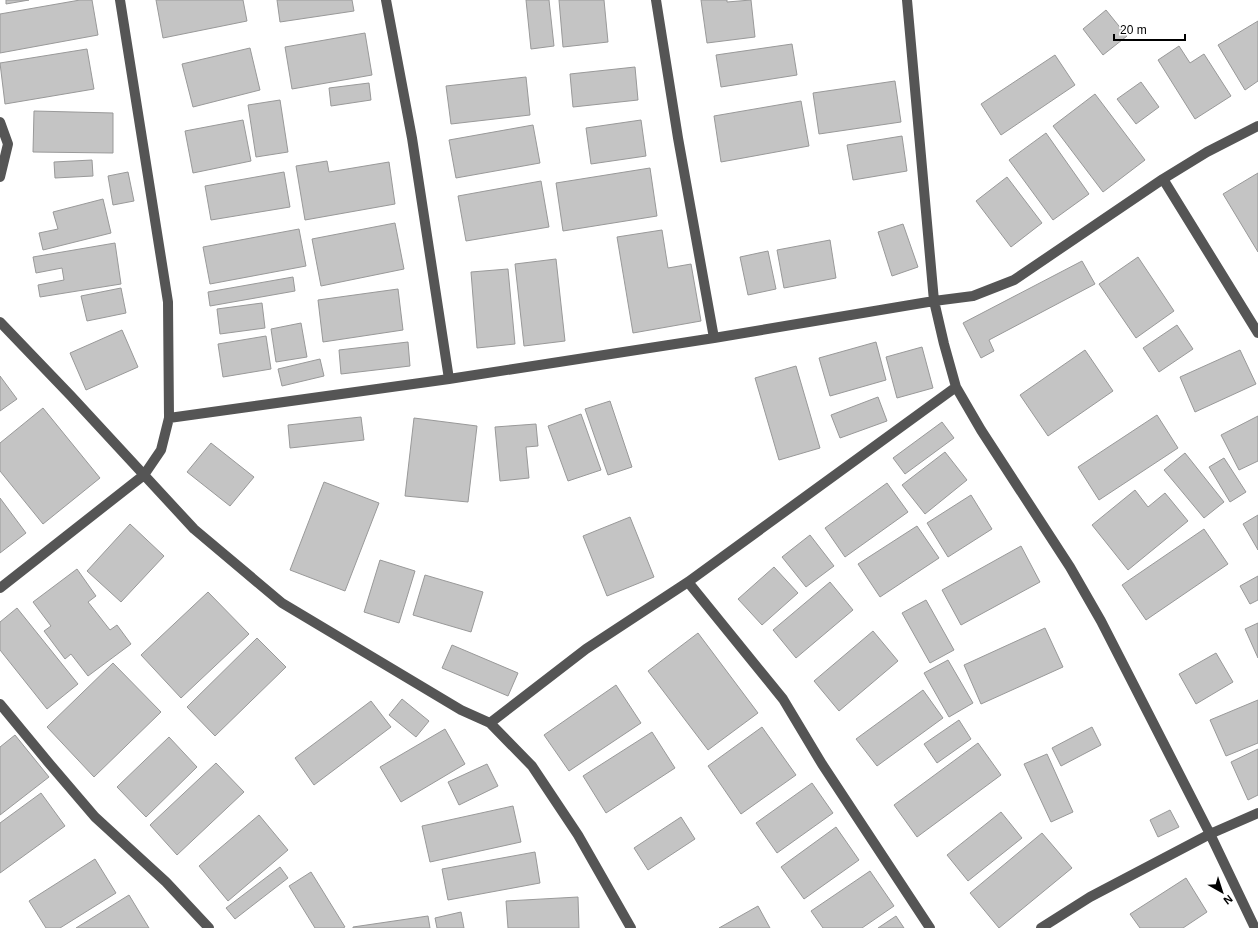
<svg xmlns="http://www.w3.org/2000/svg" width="1258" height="928" font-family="Arial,sans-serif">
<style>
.building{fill:#c4c4c4;stroke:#999}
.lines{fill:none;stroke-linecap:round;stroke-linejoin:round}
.minor{stroke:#555;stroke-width:10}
</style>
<rect width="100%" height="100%" fill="#fff"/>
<!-- building -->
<path class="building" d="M6,0h23l-23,4z
M80,0h12l6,35 -98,18v-39z
M156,0h87l4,21 -84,17z
M277,0h75l2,11 -74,11z
M526,0h23l5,46 -23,3z
M559,0h45l4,42 -45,5z
M701,0h26v2l24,-2 4,37 -48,6z
M1106,10l21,26 -24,19 -20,-26z
M1258,21v60l-13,9 -27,-45z
M365,33l7,42 -80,14 -7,-42z
M792,44l5,31 -76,12 -5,-32z
M1179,46l11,17 14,-9 27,42 -36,23 -37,-59z
M250,48l10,42 -67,17 -11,-43z
M87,49l7,40 -89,15 -5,-41z
M1055,55l20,30 -74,50 -20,-31z
M635,67l3,33 -65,7 -3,-33z
M526,77l4,38 -79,9 -5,-38z
M895,81l6,41 -82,12 -6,-41z
M1141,82l18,25 -23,17 -19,-25z
M369,83l2,17 -40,6 -2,-18z
M1095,94l50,66 -42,32 -50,-66z
M280,100l8,52 -32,5 -8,-52z
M801,101l8,45 -88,16 -7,-46z
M34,111l79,2v40l-80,-1z
M243,120l8,41 -58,12 -8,-42z
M641,120l5,36 -55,8 -5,-36z
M533,125l7,38 -84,15 -7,-38z
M1046,133l43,61 -36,26 -44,-60z
M902,136l5,35 -54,9 -6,-35z
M92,160l1,16 -38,2 -1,-16z
M327,161l2,11 60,-10 6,42 -90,16 -9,-54z
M650,168l7,48 -94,15 -7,-48z
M128,172l6,29 -21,4 -5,-29z
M284,172l6,35 -79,13 -6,-34z
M1258,173v79l-35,-58z
M1007,177l35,46 -31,24 -35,-46z
M541,181l8,46 -83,14 -8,-45z
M103,199l8,34 -68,17 -4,-17 19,-4 -5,-17z
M395,223l9,46 -83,17 -9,-47z
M903,224l15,43 -26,9 -14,-44z
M299,229l7,37 -96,18 -7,-37z
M662,230l6,38 23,-4 10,57 -68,12 -16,-96z
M830,240l6,38 -52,10 -7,-38z
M115,243l6,41 -81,13 -2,-12 26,-5 -2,-12 -26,5 -3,-16z
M768,251l8,38 -28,6 -8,-38z
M1138,257l36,54 -38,27 -37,-54z
M556,259l9,82 -41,5 -9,-82z
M1082,261l13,23 -106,56 5,11 -13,7 -18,-35z
M508,269l7,75 -38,4 -6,-76z
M293,277l2,14 -85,15 -2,-14z
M121,288l5,25 -39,8 -6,-25z
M398,289l5,41 -80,12 -5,-42z
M262,303l3,25 -45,6 -3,-25z
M301,323l6,34 -31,5 -5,-33z
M1177,325l16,24 -34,23 -16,-24z
M122,330l16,37 -52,23 -16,-37z
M266,336l5,33 -48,8 -5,-33z
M408,342l2,24 -69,8 -2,-24z
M876,342l10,38 -56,16 -11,-38z
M922,347l11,41 -36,10 -11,-41z
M1085,350l28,41 -65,45 -28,-41z
M1240,350l16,34 -61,28 -15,-35z
M320,359l4,17 -42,10 -4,-17z
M796,366l24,82 -41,12 -24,-82z
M0,376l17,23 -17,12z
M878,397l9,24 -47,17 -9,-23z
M610,401l22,66 -24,8 -23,-66z
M43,408l57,70 -57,46 -43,-53v-28z
M581,414l20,56 -33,11 -20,-55z
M1157,415l21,33 -79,52 -21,-33z
M1258,416v45l-19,9 -18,-35z
M361,417l3,23 -74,8 -2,-23z
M414,418l63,8 -9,76 -63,-6z
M942,422l12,16 -49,36 -12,-16z
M536,424l2,22 -12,1 3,31 -29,3 -5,-54z
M211,443l43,34 -24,29 -43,-34z
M945,452l22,28 -42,34 -23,-29z
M1185,453l39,49 -20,16 -40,-48z
M1224,458l22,34 -16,10 -21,-35z
M324,482l55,21 -34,88 -55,-21z
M887,483l21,29 -63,45 -20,-29z
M1135,490l13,17 17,-14 23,28 -60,49 -36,-45z
M971,495l21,34 -44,28 -21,-34z
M0,498l26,35 -26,20z
M1258,515v35l-15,-26z
M630,517l24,60 -47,19 -24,-60z
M130,524l34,32 -43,46 -34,-31z
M917,526l22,32 -59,39 -22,-33z
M1204,529l24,35 -82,56 -24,-35z
M810,535l24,31 -28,21 -24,-30z
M1021,546l19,36 -79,43 -19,-35z
M380,560l35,11 -16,52 -35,-11z
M774,567l24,26 -36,32 -24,-26z
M77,569l19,27 -8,6 22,28 7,-5 14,19 -43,32 -17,-22 -6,5 -21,-28 7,-5 -18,-24z
M425,575l58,17 -12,40 -58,-17z
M1258,576v24l-8,4 -10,-18z
M830,582l23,28 -57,48 -23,-28z
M208,592l41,42 -68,64 -40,-43z
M926,600l28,50 -24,13 -28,-50z
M17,608l61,76 -31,25 -47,-59v-28z
M1258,623v35l-13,-29z
M1045,628l18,39 -82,37 -17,-39z
M873,631l25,30 -59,50 -25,-30z
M698,633l60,80 -50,37 -60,-79z
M257,638l29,29 -71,69 -28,-29z
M452,645l66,28 -10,23 -66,-28z
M1216,653l17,29 -37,22 -17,-30z
M948,660l25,43 -24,14 -25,-44z
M113,663l48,49 -67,65 -47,-50z
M616,685l25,38 -72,48 -25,-36z
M923,690l20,28 -66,48 -21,-27z
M402,699l27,22 -13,16 -27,-22z
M1258,700v43l-32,13 -16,-36z
M371,701l20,26 -77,58 -19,-27z
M959,720l12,19 -34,24 -13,-19z
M762,727l34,48 -55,39 -33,-48z
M1092,727l9,18 -40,21 -9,-18z
M445,729l20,35 -64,38 -21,-35z
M652,732l23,36 -69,45 -23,-37z
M15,735l34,42 -49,38v-68z
M169,737l28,30 -51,50 -29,-30z
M978,743l23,32 -84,62 -23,-32z
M1258,749v46l-10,5 -17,-38z
M1047,754l26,58 -22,10 -27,-58z
M216,763l28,29 -67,63 -27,-30z
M487,764l11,22 -39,19 -11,-23z
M812,783l21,30 -56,40 -21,-30z
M41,793l24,33 -65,47v-50z
M513,806l8,36 -91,20 -8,-36z
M1170,810l9,17 -21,10 -8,-17z
M1001,812l21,26 -54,43 -21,-26z
M259,815l29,35 -60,51 -29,-35z
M681,817l14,22 -47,31 -14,-22z
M836,827l23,33 -55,39 -23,-32z
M1042,833l30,35 -73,60 -29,-35z
M535,852l5,31 -92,17 -6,-31z
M95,859l21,34 -56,35h-14l-17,-27z
M280,867l8,11 -53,41 -9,-11z
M870,871l24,35 -32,22h-39l-12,-17z
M311,872l34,55 -2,1h-28l-26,-42z
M1186,878l21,34 -24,16h-43l-10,-14z
M129,895l20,33h-73z
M578,897l1,31h-71l-2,-27z
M758,906l12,22h-51z
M461,912l3,16h-27l-2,-10z
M428,916l2,12h-77v-1z
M896,916l8,12h-26z"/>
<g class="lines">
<!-- minor -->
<path class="minor" d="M120,0l48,302 1,116
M386,0l26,138 37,241
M656,0l22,138 36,200 220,-37 -27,-301
M0,122l8,22 -8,33
M1258,126l-51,26 -44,27 95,154
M0,322l71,74 123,133 88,74 179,107 29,13 42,43 46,69 53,93
M688,582l95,117 39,65 108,164
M0,588l144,-113 17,-25 8,-32 280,-39 265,-41
M0,704l48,58 47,55 71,65 43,46
M490,723l96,-74 102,-67 268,-195
M1041,928l49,-31 120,-63 -109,-213 -31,-54 -89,-137 -25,-43 -12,-43 -10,-43 39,-5 41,-16 149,-101
M1255,928l-45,-94 48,-21"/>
</g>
<!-- north arrow -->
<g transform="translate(1222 892) rotate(141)" stroke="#ffffff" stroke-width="3" paint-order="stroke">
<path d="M0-3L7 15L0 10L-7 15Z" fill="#000000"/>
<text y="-6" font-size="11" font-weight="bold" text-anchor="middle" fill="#000000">N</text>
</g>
<!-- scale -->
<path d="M1114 34v6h71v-6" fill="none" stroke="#000000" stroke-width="2"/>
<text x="1120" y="34" font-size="12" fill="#000000" stroke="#ffffff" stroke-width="3" paint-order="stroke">20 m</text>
</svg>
